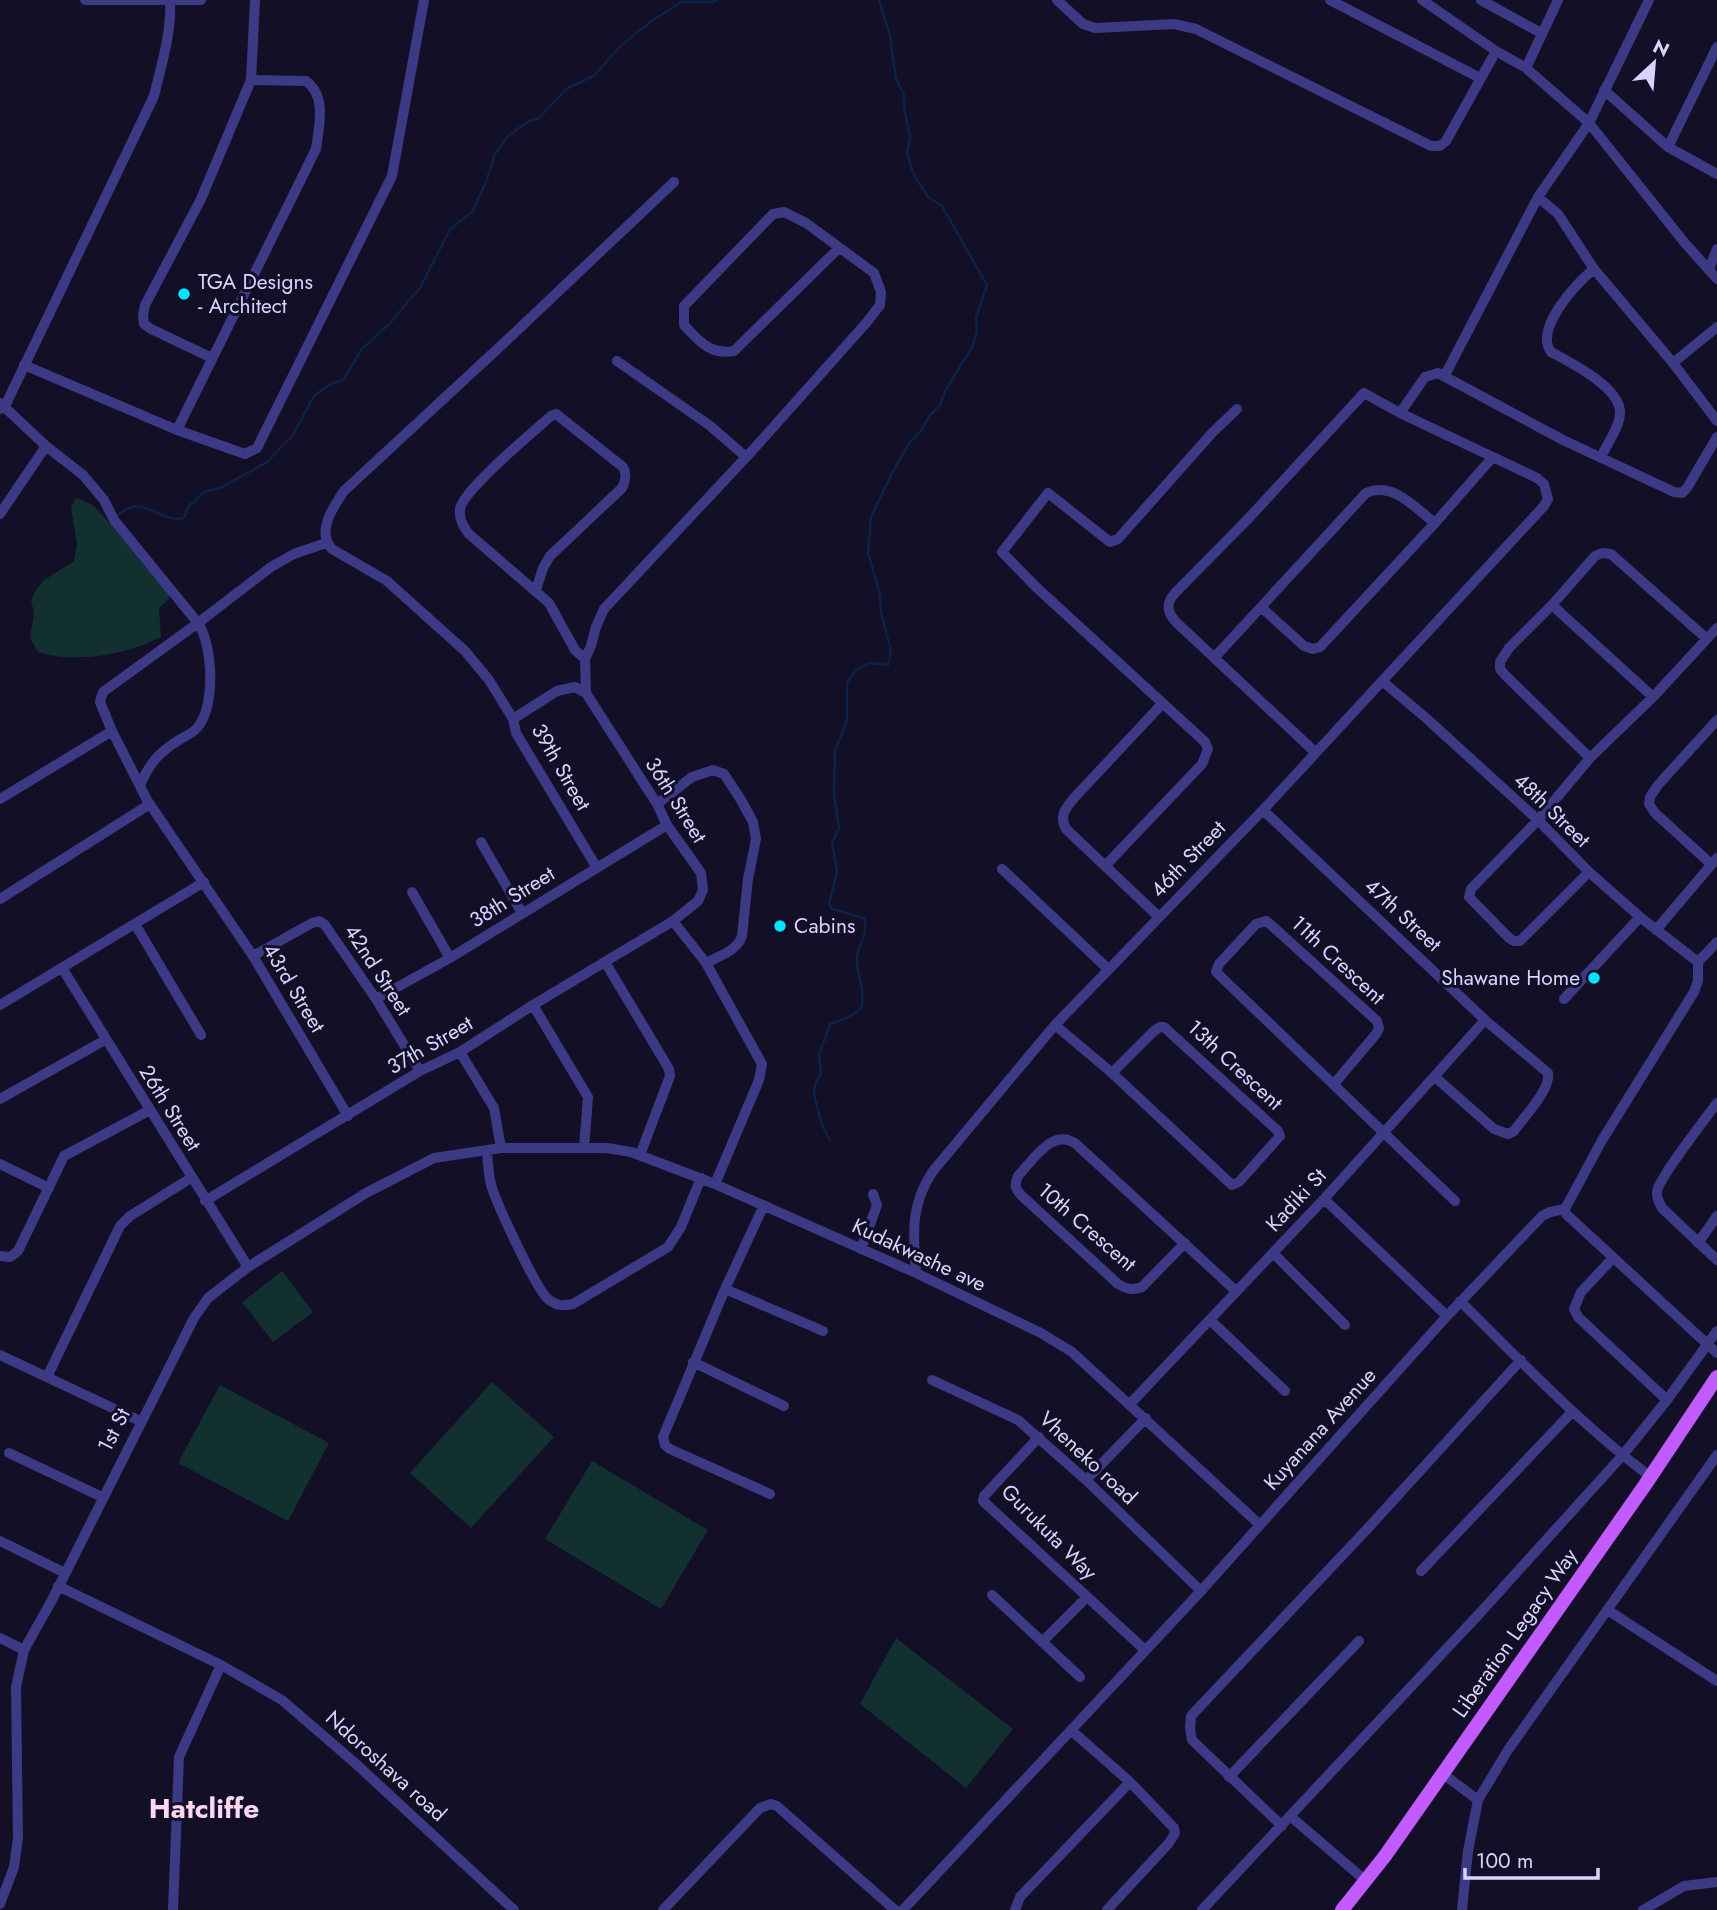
<svg xmlns="http://www.w3.org/2000/svg" width="1717" height="1910" font-family="Jost,sans-serif">
<style>
.green{fill:#12302f}
.lines{fill:none;stroke-linecap:round;stroke-linejoin:round}
.stream{stroke:#0c2248;stroke-width:2.5}
.minor{stroke:#3d3a85;stroke-width:10}
.major{stroke:#c25bff;stroke-width:14}
.poi-dot{fill:#00e5ff;stroke:#130f26;stroke-width:2.5}
.labels{text-anchor:middle;stroke-width:6;stroke-linejoin:round;paint-order:stroke}
.poi-label{font-size:21px;fill:#d9d4ff;stroke:#130f26;text-anchor:start}
.street-label{font-size:21px;fill:#d9d4ff;stroke:#130f26}
.district-label{font-size:28px;font-weight:bold;fill:#ffd6f0;stroke:#130f26}
</style>
<rect width="100%" height="100%" fill="#130f26"/>
<!-- green -->
<path class="green" d="M76,498l17,7 77,84 -1,10 -10,9 2,29c-36,18 -84,27 -123,15l-8,-14 4,-25 -3,-13 5,-10 8,-10 30,-19 3,-17 -6,-36z
M282,1271l31,41 -40,30 -31,-40z
M492,1382l62,55 -83,91 -61,-55z
M220,1385l109,58 -41,78 -110,-58z
M592,1461l116,69 -47,79 -116,-70z
M896,1638l117,91 -47,59 -106,-84z"/>
<g class="lines">
<!-- stream -->
<path class="stream" d="M117,516c25,-25 42,8 67,2l4,-11 16,-15 18,-5 45,-25 26,-27 21,-39 15,-11 15,-6 17,-29 28,-26 31,-36 30,-59 22,-17 14,-30 9,-28 14,-19 20,-14 10,-3 27,-29 29,-14 24,-28 34,-27 29,-18h30l5,-2
M830,1140l-8,-15 -8,-30 1,-10 6,-12 -2,-18 11,-31 17,-6 14,-9c5,-23 -5,-33 -4,-52 2,-16 12,-20 7,-39l-32,-9 -3,-5 8,-33 -5,-28 7,-15 -5,-34 1,-43 12,-31v-37l8,-12 15,-8 18,2 3,-14 -10,-39 -1,-18 -12,-41 3,-36 21,-44 18,-31 11,-11 9,-16 10,-9 5,-15 27,-44 5,-15 -1,-14 11,-33 -45,-79 -14,-9 -14,-22 -7,-21 3,-17 -6,-29v-13l-8,-16 -6,-43 -11,-36"/>
<!-- minor -->
<path class="minor" d="M85,0h116
M1057,0l26,24 12,4 79,-4 22,5 235,117h9l6,-5 50,-90
M1330,0l150,78
M1422,0l74,51 30,17 63,55 95,119 33,37
M1481,0l60,33
M1526,68l32,-68
M1604,90l64,57 49,27
M1668,147l49,-100
M1538,197l20,17 36,55 79,94 44,58
M1594,269c-18,14 -60,60 -43,83 20,11 67,34 69,59 1,14 -13,33 -19,46
M1709,269l8,-20
M212,358l-61,-29 -7,-5 -1,-9 2,-10 56,-106 50,-119 4,-80
M617,361l92,64 36,31
M1673,363l44,-36
M24,365l153,65 68,24 12,-6 135,-272 32,-176
M1445,375l93,-178 51,-74 60,-123
M0,403l46,43 37,29 21,25 10,20 84,103 -95,69 -3,10 12,29 35,69 106,156 95,160
M0,409l5,-3 149,-310c7,-30 18,-64 16,-96
M1400,413l25,-36 13,-4 125,67 111,52 8,1 5,-5 30,-51
M177,430l139,-281c3,-23 11,-53 -10,-68l-55,-1
M0,514l46,-68
M536,590l7,-22 7,-12 72,-68c4,-8 5,-14 1,-21l-67,-53 -5,2c-18,16 -88,74 -91,93 -1,11 3,17 9,25l80,69 26,47 10,9
M1552,605l101,92
M1261,607l43,39 9,3 7,-2 115,-124 57,-65
M1214,658l152,-165c27,-12 49,15 69,30
M1382,681l44,37 112,102 51,52 51,45 58,45
M586,693l-11,-6 -18,4 -44,28 3,14 81,135
M513,719l-24,-39 -24,-29 -78,-70 -55,-32c-16,-17 1,-42 12,-58l162,-150 168,-159
M1590,758l-84,-82 -6,-7v-7l9,-14 43,-43 43,-49 7,-3 9,1 96,85
M140,785c10,-22 18,-32 39,-45 5,-3 14,-7 18,-12 19,-21 16,-83 1,-105l73,-56 23,-13 32,-11
M0,799l112,-68
M657,804l35,-27 21,-7 11,4 17,26 12,22 3,17 -8,40 -6,57c-5,15 -23,20 -36,27
M1263,810l222,210 63,53c3,16 -24,44 -34,58l-6,3 -14,-5 -59,-52
M481,842l41,71
M1711,864l-56,-51 -6,-9 1,-7 8,-12 59,-65
M1106,865l96,-101 6,-15 -3,-7 -170,-156 -33,-34 46,-59 62,49 8,-3 94,-106 25,-24
M1002,869l105,99
M1589,872l-69,69h-6l-5,-3 -40,-41 2,-8 67,-69 52,-62 63,-61 64,-69
M412,892l38,66
M0,899l150,-95
M1159,917l-93,-88c-7,-13 -1,-20 8,-31l88,-94
M673,921l33,42 56,101 -3,16 -44,104
M135,924l66,111
M1656,930l61,-72
M253,956l59,-33 7,-2 6,4 51,74 44,72
M605,962l64,107 1,7 -30,79
M1698,962l19,-20
M62,968l186,299
M376,999l74,-41 217,-133
M1564,999l76,-82
M0,1005l204,-123
M533,1005l55,92 -4,51
M1055,1025l57,48 120,112 7,-3 41,-46 -2,-5 -114,-104h-4l-6,4 -42,42
M460,1052l34,56 7,40
M1334,1084l42,-50 3,-6 -2,-7 -107,-97 -4,-3 -10,3 -37,40 -3,8 239,229
M0,1099l105,-59
M1717,1103c-11,15 -59,76 -60,89 -1,6 3,11 5,16l55,52
M487,1150c1,13 1,26 5,38 6,18 44,101 56,111 8,7 15,7 25,5l95,-57 13,-20 20,-49
M0,1164l49,24
M1324,1199l123,117
M205,1201l215,-130 40,-19 73,-47 140,-84 25,-20 5,-11 -2,-17 -34,-48 -10,-21 -71,-111 -1,-34 6,-13 5,-19 8,-18 147,-157 116,-130 13,-17 1,-13 -7,-19 -68,-50 -22,-11 -11,2 -89,92v19c16,17 26,30 50,26l105,-103
M764,1205l-39,84 -62,148 2,8 5,4 100,45
M1565,1209l1,5 151,139
M1185,1243l-43,44c-10,4 -15,2 -24,-3l-96,-88c-7,-7 -8,-11 -4,-20 15,-16 35,-49 58,-32l160,147
M1698,1243l19,-27
M861,1249l16,-44 -4,-11
M1273,1253l72,72
M0,1256l10,1 8,-6 46,-95 86,-46
M1613,1258l-32,34 -7,17 4,8 89,83
M916,1273c-3,-39 -6,-68 17,-102l122,-146 208,-215 281,-304 4,-7 -4,-15 -7,-6 -137,-65 -36,-20 -117,127 -72,73c-10,11 -8,20 2,30l138,129
M725,1289l98,42
M1460,1301c62,61 121,124 191,176
M1210,1320l75,71
M0,1355l140,66
M693,1362l91,44
M47,1377l73,-151 10,-10 61,-38
M932,1380l86,40 68,60 115,111
M1130,1404l194,-205 161,-179
M1039,1437l-55,59 -1,5 162,149
M9,1453l93,44
M1086,1480l60,-62
M0,1541l65,32
M1421,1571l151,-159
M58,1586l163,79 61,35 73,63 159,147
M992,1595l88,82
M1609,1611l108,70
M0,1638l24,12
M1042,1642l45,-45
M1072,1731l58,51 44,46 1,5 -6,10 -62,67
M1443,1774l35,26 -10,51 -6,59
M1229,1777l130,-136
M1478,1800l30,-50 209,-295
M1290,1816l76,65
M1282,1826l-90,-86 -2,-12 1,-12 178,-189 152,-167
M0,1904l14,-37 4,-29 -2,-151 8,-37 28,-50 142,-282 14,-20 40,-31 118,-74 68,-35 67,-10h106l24,4 84,32 201,89 125,60 31,19 188,173
M173,1910l6,-153 42,-92
M663,1910l97,-102 11,-4 6,2 118,104
M903,1910l298,-319 246,-275 95,-100 8,-4 15,-3 36,-67 93,-150 4,-11v-19
M1015,1910l5,-13 110,-115
M1202,1910l278,-297 142,-157 45,-56 50,-69
M1643,1910l41,-24 33,-4"/>
<!-- major -->
<path class="major" d="M1342,1910l43,-54 260,-371 72,-108"/>
</g>
<!-- markers -->
<g class="poi-dot">
<circle cx="184" cy="294" r="7"/>
<circle cx="780" cy="926" r="7"/>
<circle cx="1594" cy="978" r="7"/>
</g>
<g class="labels">
<!-- poi labels -->
<g class="poi-label">
<text x="198" y="289">TGA Designs<tspan x="198" dy="24">- Architect</tspan></text>
<text x="794" y="933">Cabins</text>
<text x="1580" y="985" text-anchor="end">Shawane Home</text>
</g>
<!-- street labels -->
<g class="street-label">
<text transform="translate(561 767) rotate(60)" y="7">39th Street</text>
<text transform="translate(676 800) rotate(58)" y="7">36th Street</text>
<text transform="translate(1552 810) rotate(44)" y="7">48th Street</text>
<text transform="translate(1188 859) rotate(-46)" y="7">46th Street</text>
<text transform="translate(512 897) rotate(-32)" y="7">38th Street</text>
<text transform="translate(1403 915) rotate(43)" y="7">47th Street</text>
<text transform="translate(1338 960) rotate(43)" y="7">11th Crescent</text>
<text transform="translate(378 970) rotate(57)" y="7">42nd Street</text>
<text transform="translate(294 988) rotate(59)" y="7">43rd Street</text>
<text transform="translate(430 1045) rotate(-30)" y="7">37th Street</text>
<text transform="translate(1235 1065) rotate(43)" y="7">13th Crescent</text>
<text transform="translate(170 1108) rotate(58)" y="7">26th Street</text>
<text transform="translate(1296 1200) rotate(-47)" y="7">Kadiki St</text>
<text transform="translate(1087 1227) rotate(41)" y="7">10th Crescent</text>
<text transform="translate(919 1255) rotate(25)" y="7">Kudakwashe ave</text>
<text transform="translate(1320 1429) rotate(-48)" y="7">Kuyanana Avenue</text>
<text transform="translate(114 1430) rotate(-63)" y="7">1st St</text>
<text transform="translate(1088 1458) rotate(43)" y="7">Vheneko road</text>
<text transform="translate(1049 1532) rotate(45)" y="7">Gurukuta Way</text>
<text transform="translate(1515 1633) rotate(-55)" y="7">Liberation Legacy Way</text>
<text transform="translate(386 1766) rotate(42)" y="7">Ndoroshava road</text>
</g>
<!-- district labels -->
<g class="district-label">
<text x="204" y="1818">Hatcliffe</text>
</g>
</g>
<!-- north arrow -->
<g transform="translate(1654 63) rotate(26)" stroke="#130f26" stroke-width="5" paint-order="stroke">
<path d="M0-5L12 26L0 18L-12 26Z" fill="#d9d4ff"/>
<text y="-10" font-size="19" font-weight="bold" text-anchor="middle" fill="#d9d4ff">N</text>
</g>
<!-- scale -->
<path d="M1465 1868v10h133v-10" fill="none" stroke="#d9d4ff" stroke-width="3.5"/>
<text x="1476" y="1868" font-size="21" fill="#d9d4ff" stroke="#130f26" stroke-width="5" paint-order="stroke">100 m</text>
</svg>
